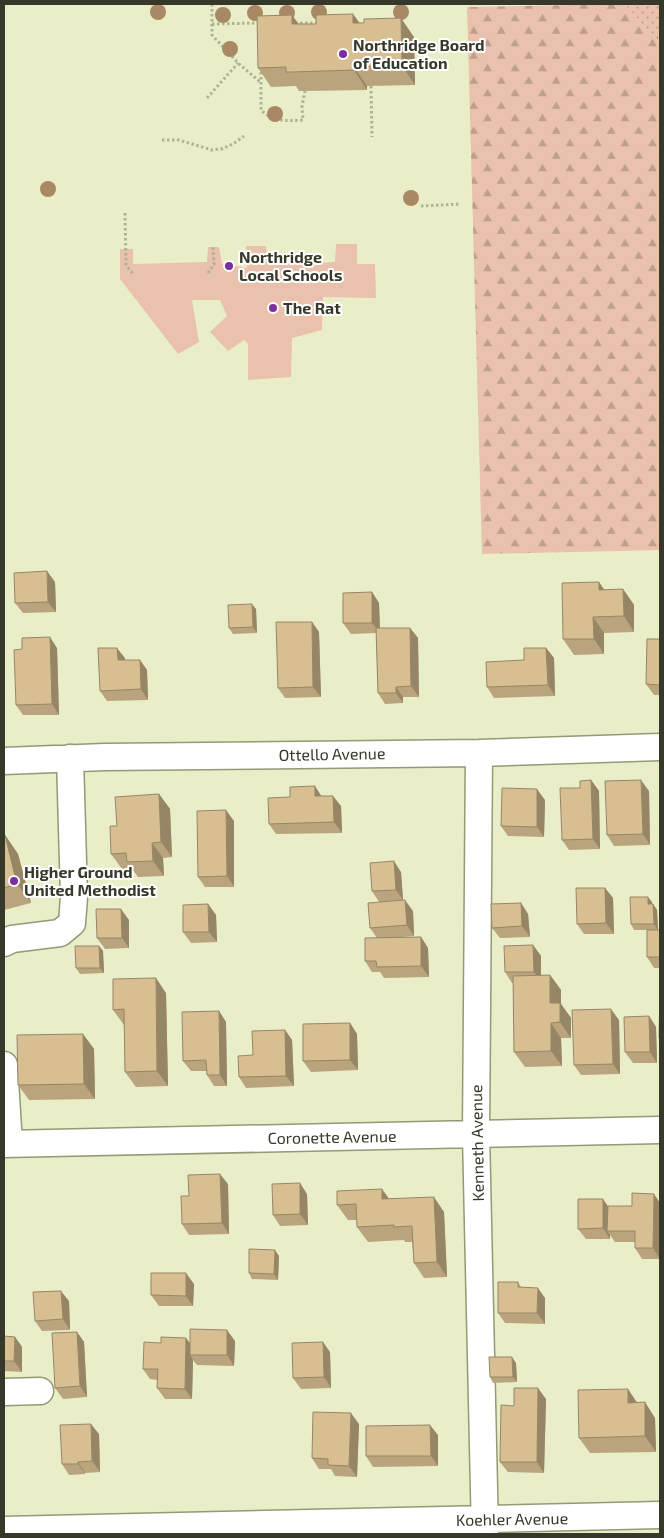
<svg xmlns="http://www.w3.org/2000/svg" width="664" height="1538" font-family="'Exo 2',sans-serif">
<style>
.grass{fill:url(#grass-dots)}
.forest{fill:url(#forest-firs)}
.garden{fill:#e9c1ac}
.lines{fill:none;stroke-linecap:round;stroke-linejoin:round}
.minor-casing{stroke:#949976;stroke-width:29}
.path{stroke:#afb395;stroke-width:3;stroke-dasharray:2.5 2.5;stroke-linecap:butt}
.minor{stroke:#fff;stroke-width:26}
.tree{fill:#a88963}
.wall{fill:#baa47d}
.shaded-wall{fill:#978666}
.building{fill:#d8bf91;stroke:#978666}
.poi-dot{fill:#7d2e9f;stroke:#fff;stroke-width:2}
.labels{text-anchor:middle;stroke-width:4;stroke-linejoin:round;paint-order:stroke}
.poi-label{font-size:16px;font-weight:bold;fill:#363829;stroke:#fff;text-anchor:start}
.street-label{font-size:16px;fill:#363829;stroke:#fff}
</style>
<defs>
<pattern id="grass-dots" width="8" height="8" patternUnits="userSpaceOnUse" patternTransform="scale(1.25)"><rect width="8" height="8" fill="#e9c1ac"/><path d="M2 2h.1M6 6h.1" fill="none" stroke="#be9e8c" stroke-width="1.8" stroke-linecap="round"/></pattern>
<pattern id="forest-firs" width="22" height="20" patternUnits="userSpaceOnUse" patternTransform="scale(1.25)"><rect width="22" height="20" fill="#e9c1ac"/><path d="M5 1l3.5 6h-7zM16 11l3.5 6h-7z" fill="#be9e8c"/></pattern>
</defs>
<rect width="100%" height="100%" fill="#e9eec8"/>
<!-- grass -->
<path class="grass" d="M624,4h36v39z"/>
<!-- forest -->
<path class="forest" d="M624,4l36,39v507l-178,4 -15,-547z"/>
<!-- garden -->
<path class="garden" d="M336,244h21v20h18l1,34 -53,-1 -1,33 -30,8 -1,39 -43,3v-36l-4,-4 -16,11 -18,-19 17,-16 -7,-16h-28l7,42 -21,12 -58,-75v-30h13v15l74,-2 1,-15h11l3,17 25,4 -1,-22h20l2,19 67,-3z"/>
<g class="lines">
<!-- minor casing -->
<g class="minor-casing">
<path id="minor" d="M479,753l-3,381 9,400
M4,761l101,-4 374,-4 181,-6
M4,943l8,-4 48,-6 12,-10 2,-26 -4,-139
M4,1065l5,79
M4,1144l656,-14
M4,1392l36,-1
M4,1530l656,-15"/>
</g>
<!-- path -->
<path class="path" d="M212,4v20l47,-1v3
M295,23h24
M212,24v11l26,28 22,19
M261,67v43c12,12 26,11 42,10l-1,-14 3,-15
M371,86l1,51
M207,98l31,-35
M162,140h17l33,10 9,-1 12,-5 11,-8
M421,206l40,-2
M125,213l1,52 8,10
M208,273l6,-9 -1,-17"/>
<!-- minor -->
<use href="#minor" class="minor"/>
</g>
<!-- trees -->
<g class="tree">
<circle cx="158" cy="12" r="8"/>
<circle cx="319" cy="12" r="8"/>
<circle cx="401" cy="12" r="8"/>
<circle cx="255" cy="13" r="8"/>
<circle cx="287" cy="13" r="8"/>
<circle cx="223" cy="15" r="8"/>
<circle cx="230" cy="49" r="8"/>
<circle cx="275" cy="114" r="8"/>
<circle cx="48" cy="189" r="8"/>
<circle cx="411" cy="198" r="8"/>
</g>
<!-- wall -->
<path class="wall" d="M353,14l6,9 55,14 1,48 -48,1v4l-62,1h-6l-3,-5 -25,1 -13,-19 34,-53 7,9h17z
M55,582l1,30 -33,1 -8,-10z
M623,589l11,16v27l-30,1v21l-30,1 -11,-16 41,-49z
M372,592l7,11 1,25h30l8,10 1,59h-16v6l-18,1 -7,-11 -2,-60 -25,1 -8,-11z
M256,609l1,24 -24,1 -4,-6z
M312,622l7,10 2,65 -36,1 -7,-10z
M660,639v56h-6l-8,-11z
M57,648l2,67h-36l-7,-10z
M546,648l8,10 1,38 -61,2 -7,-11 37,-27z
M125,658v2h15l7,10 1,30 -41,1 -7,-10z
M591,780l8,11 1,58 -31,1 -7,-10 18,-52z
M649,791l1,54 -36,1 -7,-11z
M159,794l11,15 2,48 -9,1 1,18 -26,1 -6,-8h-10l-11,-15 6,-28z
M321,796l20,10 1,27 -66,1 -7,-10z
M545,800l-1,37 -36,-1 -7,-10z
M234,821v66h-29l-7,-10z
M4,835h1l13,19 13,49 -27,7z
M401,872l2,28 -24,2 -7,-11z
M605,888l8,10 1,36h-30l-7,-10z
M652,902v2h1l4,6 1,20h2v38h-6l-7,-11v-27h-13l-3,-6z
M521,903l7,11 2,23 -30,1 -8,-10z
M208,904l8,11 1,27 -26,1 -8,-11z
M413,911l1,25 -24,2 31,-1 7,11 1,29 -45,1 -4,-6h-8l-7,-11 12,-23 -7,-10z
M129,920v28l-24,1 -8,-11z
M533,945l8,11v19h9l11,15v14l10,14v20h-10l1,28 -37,1 -11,-15 -1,-69h-1l-7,-11z
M99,946l4,5 1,22 -24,1 -4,-6z
M166,993l2,93 -32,1 -11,-15 -1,-47 -11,-15z
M219,1011l7,11 1,64h-13l-7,-11v-4h-16l-8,-10z
M649,1016l7,11 1,36h-24l-8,-11z
M619,1020l1,54 -39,1 -7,-10z
M350,1023l7,11 1,36 -47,2 -8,-11z
M285,1030l7,10 2,46 -48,2 -7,-11 14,-22z
M83,1034l11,15 1,50 -66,1 -11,-15z
M228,1184l1,50 -40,1 -7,-11 7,-28z
M307,1194l1,31 -28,1 -7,-11z
M389,1199l55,13 3,65 -23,1 -10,-15 -2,-21h-7l-1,-2 -36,2 -11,-15v-7h-9l-11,-15z
M608,1206h24l28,53h-18l-7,-11v-6h-20l-5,-7v4h-24l-8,-10z
M279,1256l-1,24 -26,-1 -3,-6z
M518,1282l3,5 24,11v26l-40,-1 -7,-10z
M194,1284l-1,22h-34l-8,-11z
M69,1301l1,29 -28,1 -7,-10z
M77,1332l7,10 3,55 -24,2 -8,-11z
M4,1336l11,1 7,10v25l-18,-1z
M186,1338l4,5 45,-2 -1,25 -37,-1 -4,-5 -1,39h-27l-8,-11 1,-8 -8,-1 -7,-10 18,-26z
M330,1352l1,36 -30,1 -8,-11z
M516,1363l1,19 -24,1 -3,-6z
M546,1399l-2,74 -36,-1 -8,-10 14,-56z
M637,1403l18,15 1,34 -66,1 -11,-15z
M359,1424l-2,53 -22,-1 -4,-7h-12l-7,-11z
M99,1434l1,38 -15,1v1l-16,1 -7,-11z
M438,1435v31l-65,1 -7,-11z"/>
<!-- shaded-wall -->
<path class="shaded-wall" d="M353,14l14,19 -14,-10z
M292,15l13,19 -13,-10z
M401,18l13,19 1,48 -13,-19z
M354,67l13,19v4l-13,-20z
M47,571l8,11 1,30 -8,-10z
M599,582l11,16 -11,-8z
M623,589l11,16v27l-10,-16z
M372,592l7,11 1,30 -8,-10z
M252,604l4,5 1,24 -4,-6z
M593,617l11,16v21l-10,-15z
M312,622l7,10 2,65 -8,-10z
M410,628l8,10 1,59 -8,-11z
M50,637l7,11 2,67 -7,-11z
M117,648l8,10v13l-7,-11z
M546,648l8,10 1,38 -7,-11z
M140,660l7,10 1,30 -7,-11z
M396,687l7,10v6l-7,-10z
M591,780l8,11 1,58 -7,-10z
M641,780l8,11 1,54 -7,-11z
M315,786l7,11 -7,-1z
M537,789l8,11 -1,37 -7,-10z
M159,794l11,15 2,48 -11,-15z
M333,796l8,10 1,27 -8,-11z
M226,810l8,11v66l-7,-11z
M5,835l13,19 13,49 -14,-19z
M152,843l11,15 1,18 -11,-15z
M394,861l7,11 2,28 -7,-10z
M605,888l8,10 1,36 -8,-11z
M648,897l4,5v8l-4,-6z
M405,900l8,11 1,25 -7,-11z
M521,903l7,11 2,23 -8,-11z
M208,904l8,11 1,27 -8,-10z
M653,904l4,6 1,20 -4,-6z
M121,909l8,11v28l-7,-10z
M421,937l7,11 1,29 -8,-11z
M533,945l8,11v26l-7,-10z
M99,946l4,5 1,22 -4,-5z
M550,975l11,15v14l10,14v20l-11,-16 -10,-19z
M156,978l10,15 2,93 -11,-15z
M611,1009l8,11 1,54 -7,-10z
M219,1011l7,11 1,64 -7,-11z
M649,1016l7,11 1,36 -7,-11z
M350,1023l7,11 1,36 -8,-10z
M551,1023l10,15 1,28 -11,-15z
M285,1030l7,10 2,46 -8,-10z
M83,1034l11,15 1,50 -11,-15z
M220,1174l8,10 1,50 -7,-11z
M300,1183l7,11 1,31 -8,-11z
M382,1189l11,15 -11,-5z
M654,1194l6,9v56l-7,-11z
M434,1197l10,15 3,65 -10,-15z
M603,1199l7,10 -3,22 3,4v4l-7,-11z
M275,1250l4,6 -1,24 -4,-6z
M186,1273l8,11 -1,22 -7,-10z
M538,1288l7,10v26l-8,-11z
M61,1291l8,10 1,29 -7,-11z
M227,1330l8,11 -1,25 -7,-11z
M77,1332l7,10 3,55 -7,-11z
M15,1337l7,10v25l-8,-11z
M186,1338l7,10 -3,7 3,5 -1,39 -7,-10z
M323,1342l7,10 1,36 -7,-11z
M512,1357l4,6 1,19 -4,-5z
M538,1388l8,11 -2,74 -7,-11z
M628,1389l10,15 -10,-1z
M645,1402l10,16 1,34 -11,-16z
M351,1413l8,11 -2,53 -8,-11z
M91,1424l8,10 1,38 -8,-11z
M430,1425l8,10v31l-7,-10z
M78,1462l7,11v1l-7,-10z"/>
<!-- building -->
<path class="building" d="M353,14v9h11v-4l37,-1 1,48 -48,1v3l-62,2h-6v-5l-28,1 -1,-52 35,-1v9h24v-9z
M47,571l1,31 -33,1 -1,-30z
M599,582v8l24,-1 1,27 -31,1 1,22h-31l-1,-56z
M372,592v31h-29v-30z
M252,604l1,23 -24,1 -1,-23z
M276,622h36l1,65 -35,1z
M376,628h34l1,58 -15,1v6h-18z
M50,637l2,67 -36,1 -2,-55 8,-1v-11z
M647,639h13v46l-14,-1z
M98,648h19l1,12h22l1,29 -41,2z
M524,648h22l2,37 -61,2 -1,-25 38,-2z
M591,780l2,59 -31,1 -2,-52h20v-7z
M641,780l2,54 -36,1 -2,-54z
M315,786v10h18l1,26 -65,2 -1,-26 22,-1v-10z
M502,788l35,1v38l-36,-1z
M159,794l2,48 -9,1 1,18 -26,1 -1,-9 -15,1 -1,-28h7l-2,-29z
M226,810l1,66 -29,1 -1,-66z
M4,835h1l12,49 -13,4z
M394,861l2,29 -24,1 -2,-28z
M576,888h29l1,35 -29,1z
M630,897h18v7h5l1,20h-23z
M405,900l2,25 -37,3 -2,-25z
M521,903l1,23 -30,2 -1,-24z
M208,904l1,28h-26v-27z
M96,909h25l1,29h-25z
M647,930h13v27h-13z
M421,937v29l-44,1 -1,-6h-11v-23z
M533,945l1,27h-29l-1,-26z
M75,946h24l1,22h-24z
M550,975v28h10v19l-9,1v28l-37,1 -1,-76z
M156,978l1,93 -32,1 -1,-63 -11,1v-31z
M660,990v48h-1z
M611,1009l2,55 -39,1 -2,-55z
M219,1011l1,64h-13l-1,-15 -23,1 -1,-49z
M649,1016l1,36h-25l-1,-35z
M350,1023v37l-47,1v-37z
M285,1030l1,46 -47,1 -1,-21 15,-1 -1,-24z
M83,1034l1,50 -66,1 -1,-50z
M220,1174l2,49 -40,1 -1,-28h8l-1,-21z
M300,1183v31l-27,1 -1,-31z
M382,1189v10l52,-2 3,65 -23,1 -2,-37 -18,1v-2l-37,2 -1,-23 -19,1v-14z
M632,1193l22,1 -1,54h-18v-17h-28l1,-25h24z
M578,1199h25v29l-25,1z
M249,1249l26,1 -1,24 -25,-1z
M151,1273h35v23l-35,-1z
M498,1282h20v5l20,1 -1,25h-39z
M61,1291l2,28 -28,2 -2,-29z
M190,1329l37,1v25h-37z
M77,1332l3,54 -25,2 -3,-55z
M4,1336l11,1 -1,24h-10z
M161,1337l25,1 -1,51 -28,-1 1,-19h-15l1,-27 17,1z
M323,1342l1,35 -31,1 -1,-35z
M489,1357h23l1,20h-23z
M514,1388h24l-1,74h-37l1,-57 13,1z
M628,1389v14l17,-1v34l-66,2 -1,-48z
M313,1412l38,1 -2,53 -21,-1v-6l-16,-1z
M91,1424l1,37 -14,1v2h-16l-2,-39z
M430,1425l1,31h-65v-30z"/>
<!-- markers -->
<g class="poi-dot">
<circle cx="343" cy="54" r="5"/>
<circle cx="229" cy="266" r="5"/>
<circle cx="273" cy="308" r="5"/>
<circle cx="14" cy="881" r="5"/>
</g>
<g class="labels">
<!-- poi labels -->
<g class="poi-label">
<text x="353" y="51">Northridge Board<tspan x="353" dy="18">of Education</tspan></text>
<text x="239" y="263">Northridge<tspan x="239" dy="18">Local Schools</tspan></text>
<text x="283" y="314">The Rat</text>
<text x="24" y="878">Higher Ground<tspan x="24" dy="18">United Methodist</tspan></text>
</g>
<!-- street labels -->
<g class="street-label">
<text transform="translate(332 754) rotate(-1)" y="6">Ottello Avenue</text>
<text transform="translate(332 1137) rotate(-1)" y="6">Coronette Avenue</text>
<text transform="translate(477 1143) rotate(-91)" y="6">Kenneth Avenue</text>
<text transform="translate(512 1519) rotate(-1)" y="6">Koehler Avenue</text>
</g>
</g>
<!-- border -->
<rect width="664" height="1538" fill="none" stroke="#363829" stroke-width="10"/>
</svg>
